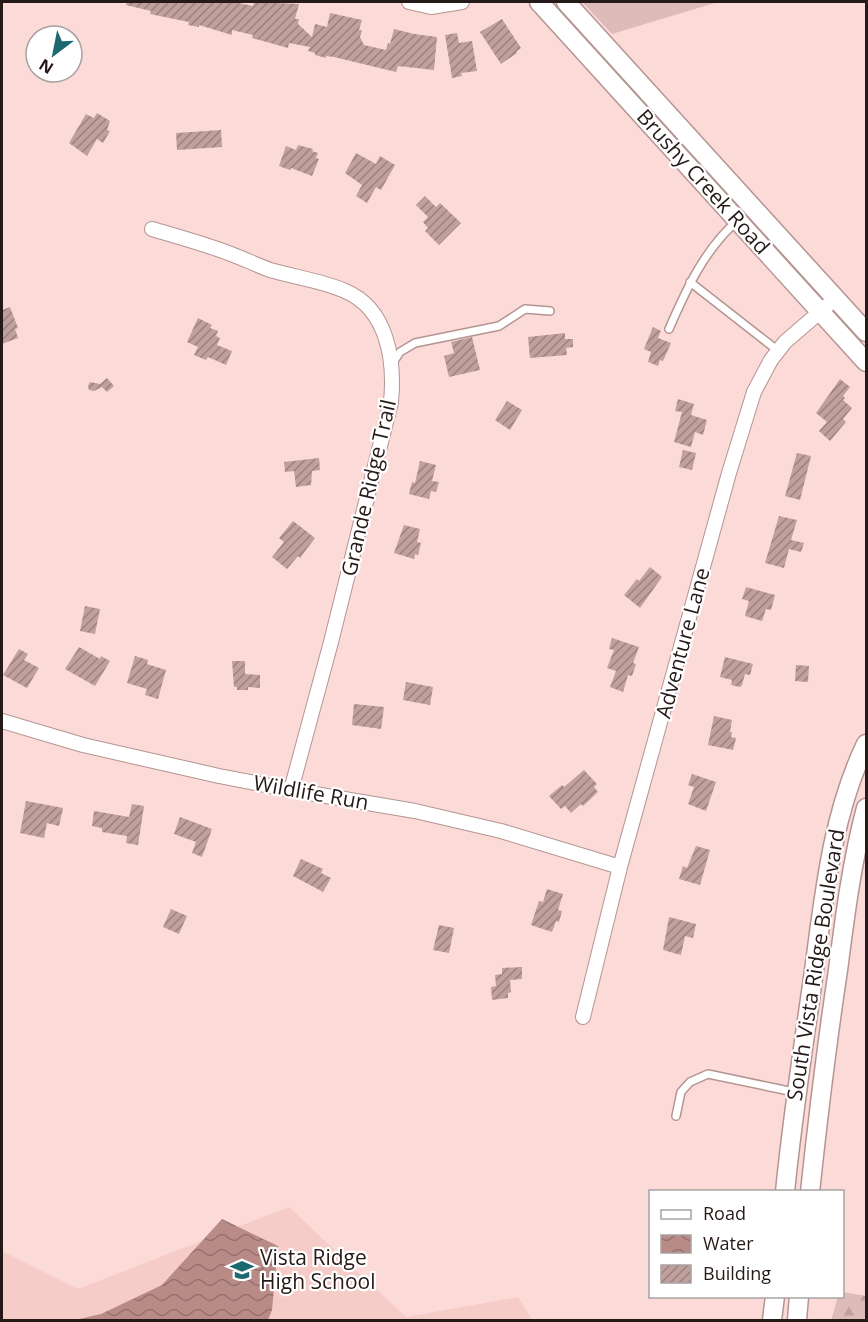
<svg xmlns="http://www.w3.org/2000/svg" width="868" height="1322" font-family="'Open Sans',sans-serif">
<style>
.built{fill:#f6ccc8}
.forest{fill:url(#forest-firs)}
.park{fill:#ddbbb8}
.water{fill:url(#water-waves)}
.building{fill:url(#building-hatch)}
.lines{fill:none;stroke-linecap:round;stroke-linejoin:round}
.lane-casing{stroke:#b49592;stroke-width:10}
.street-casing{stroke:#b49592;stroke-width:16}
.secondary-casing{stroke:#b49592;stroke-width:21}
.lane{stroke:#fff;stroke-width:7}
.street{stroke:#fff;stroke-width:14}
.secondary{stroke:#fff;stroke-width:18}
.labels{text-anchor:middle;stroke-width:4.5;stroke-linejoin:round;paint-order:stroke}
.street-label{font-size:21px;fill:#261a19;stroke:#fff}
.poi-label{font-size:21px;fill:#261a19;stroke:#fff;text-anchor:start}
</style>
<defs>
<pattern id="forest-firs" width="22" height="20" patternUnits="userSpaceOnUse" patternTransform="scale(1.5)"><rect width="22" height="20" fill="#ddbbb8"/><path d="M5 1l3.5 6h-7zM16 11l3.5 6h-7z" fill="#bea09e"/></pattern>
<pattern id="water-waves" width="16" height="10" patternUnits="userSpaceOnUse" patternTransform="scale(1.5)"><rect width="16" height="10" fill="#b98b87"/><path d="M0 5q4-4 8 0t8 0" fill="none" stroke="#96716e"/></pattern>
<pattern id="building-hatch" width="6" height="6" patternUnits="userSpaceOnUse" patternTransform="scale(1.5)"><rect width="6" height="6" fill="#bfa09d"/><path d="M-1 1l2-2M0 6l6-6M5 7l2-2" fill="none" stroke="#9b827f"/></pattern>
</defs>
<rect width="100%" height="100%" fill="#fcdad7"/>
<!-- built -->
<path class="built" d="M289,1207l117,110 112,-20 14,23h-530v-69l76,38z"/>
<!-- forest -->
<path class="forest" d="M843,1292l23,4v24h-35l7,-23 4,-1z"/>
<!-- park -->
<path class="park" d="M582,2h136l-106,32z"/>
<!-- water -->
<path class="water" d="M222,1219l56,27 -6,64 -4,10h-193l26,-6 61,-29z"/>
<!-- building -->
<path class="building" d="M127,2h107l19,4 1,-4 45,2 -4,15h4l-1,5 14,13 3,-13 12,3 3,-14 32,7 -3,10h3l-2,7 4,8 22,5 2,-7 2,1 4,-15 20,5 23,3 -3,33 -36,-4 -2,6 -62,-15 -8,-1v2l-11,-3v-2l-7,-2 2,-4 -21,-4 -1,5 -36,-10 1,-3 -21,-5v5l-33,-10v2l-11,-2 1,-3 -39,-8 1,-3 -25,-6z
M502,19l19,29 -5,4 1,1 -16,11 -21,-32z
M457,33l2,10 13,-2 5,30 -16,2 1,3 -10,2 -7,-43z
M97,113l13,8 -3,9 3,1 -7,12 -6,-4 -10,17 -18,-13 17,-29 8,4z
M221,130l1,17 -45,3 -1,-17z
M298,145l15,4 -1,2 6,2 -2,5 3,1 -7,17 -21,-8 -1,2 -11,-4 7,-20 10,4z
M356,153l20,11 4,-8 15,9 -14,25 -5,-3 -9,16 -11,-7 6,-11 -17,-12z
M425,196l11,11 4,-4 21,20 -22,22 -14,-14 3,-3 -5,-6 5,-5 -12,-12z
M10,307l8,21 -3,1 3,9 -16,6v-34z
M198,318l14,7 -2,3 8,3 -2,5 4,2 -3,7 15,6 -6,14 -18,-8 -2,3 -12,-5 4,-8 -11,-5z
M653,327l8,4 -3,7 13,5 -8,18 -3,-1 -2,6 -10,-4 3,-10 -7,-3z
M565,333v6h8v8l-7,1 1,7 -37,3 -2,-21z
M472,337l8,33 -31,7 -5,-21 10,-3 -3,-11z
M107,378l7,8 -7,6 -5,-5 -8,4 -5,-1 -1,-4 2,-4 10,2z
M840,379l10,8 -7,9 2,2 -2,2 9,8 -9,11 3,3 -16,19 -11,-10 8,-9 -11,-9z
M678,399l16,5 -3,11 16,5 -4,15 -8,-3 -4,15 -17,-5 8,-30 -7,-1z
M507,401l15,9 -12,20 -15,-10z
M683,450l13,3 -4,17 -13,-3z
M797,453l14,3 -11,44 -15,-4z
M319,458l1,12 -8,1 -1,14 -15,2 -2,-16 -9,1 -1,-10z
M420,461l16,4 -4,16 7,1 -3,10 -5,-1 -2,8 -20,-5 3,-12 3,1z
M779,516l18,4 -6,20 13,3 -3,9 -12,-3 -5,19 -19,-5z
M293,521l22,17 -15,20 -2,-2 -11,13 -15,-12 12,-15 -5,-4z
M404,525l16,4 -3,13 4,1 -3,12 -3,-1 -1,5 -20,-6z
M650,567l12,10 -22,31 -16,-13 13,-16 2,2z
M746,587l29,8 -4,15 -5,-1 -4,12 -17,-5 4,-15 -7,-2z
M85,606l15,3 -5,25 -15,-3z
M612,638l27,9 -6,16 3,1 -4,12 -4,-1 -5,17 -13,-5 6,-16 -9,-3 7,-18 -5,-1z
M79,647l21,12 1,-3 9,5 -15,25 -30,-17z
M19,649l9,5 -4,6 15,8 -12,20 -24,-13z
M135,656l13,4 -1,4 19,6 -8,29 -13,-4 2,-6 -20,-6z
M725,657l28,7 -3,11 -5,-1 -3,11 -2,2 -9,-2 1,-5 -12,-3z
M232,661h13v13l15,1v13l-12,-1v3h-11v-3h-3z
M796,665l13,1 -1,16 -13,-1z
M406,682l27,5 -3,18 -27,-5z
M354,704l30,3 -3,22 -29,-4z
M714,716l18,4 -2,12h2l-1,5 5,1 -3,12 -25,-5z
M584,770l13,14 -3,3 4,5 -15,14 -2,-2 -10,9 -6,-7 -4,3 -12,-13 13,-11 2,2z
M692,774l24,8 -10,29 -18,-7 6,-17 -6,-2z
M26,801l37,7 -4,18 -12,-3 -3,15 -24,-5z
M132,804l12,2 -6,39 -12,-2 1,-7 -25,-4v-4l-10,-2 2,-15 35,6z
M180,817l32,12 -10,28 -10,-4 4,-11 -22,-8z
M696,846l14,4 -10,35 -21,-6 4,-13 4,2z
M301,859l22,10 -2,4 10,5 -8,14 -30,-16z
M547,889l16,5 -5,16 4,1 -3,11 -3,-1 -4,11 -21,-7 8,-24 4,1z
M171,909l16,7 -8,18 -16,-7z
M669,917l27,7 -3,14 -8,-2 -4,19 -18,-5z
M439,925l15,3 -5,25 -16,-3z
M522,967v12l-12,1 1,12 -3,1v5l-16,2 -1,-13 5,-1 -1,-11 7,-1v-6z"/>
<g class="lines">
<!-- lane casing -->
<g class="lane-casing">
<path id="lane" d="M690,282l87,68
M669,329c17,-39 35,-79 68,-108
M392,364l8,-12 15,-9 84,-17 26,-17 25,2
M676,1116l5,-24 9,-10 18,-8 86,18"/>
</g>
<!-- street casing -->
<g class="street-casing">
<path id="street" d="M409,2l22,5 31,-5
M152,229c27,8 53,15 79,25 13,5 26,11 39,16 24,7 53,11 75,21 43,18 50,70 46,111l-60,240 -40,148
M2,721l81,24 136,31 72,14 124,21 86,20 119,36
M583,1017l37,-150 109,-394 25,-81 17,-32 14,-18 51,-44"/>
</g>
<!-- secondary casing -->
<g class="secondary-casing">
<path id="secondary" d="M539,2l327,360
M566,2l300,330
M785,1192c7,-72 18,-143 28,-214 11,-80 18,-161 53,-234
M810,1192c8,-75 17,-149 28,-222 7,-55 14,-109 28,-162
M772,1320l3,-24
M797,1320l2,-24"/>
</g>
<!-- lane -->
<use href="#lane" class="lane"/>
<!-- street -->
<use href="#street" class="street"/>
<!-- secondary -->
<use href="#secondary" class="secondary"/>
</g>
<!-- icons -->
<defs>
<g id="school-bare" transform="scale(1.8)"><path d="M0-5L7-2L0 1L-7-2ZM-4 1L0 2.5L4 1V4Q0 6-4 4Z" fill="#1d6970" stroke="#fff" stroke-width="2.5" paint-order="stroke"/></g>
</defs>
<g fill-rule="evenodd">
<use href="#school-bare" x="242" y="1270"/>
</g>
<g class="labels">
<!-- street labels -->
<g class="street-label">
<text transform="translate(703 182) rotate(48)" y="7">Brushy Creek Road</text>
<text transform="translate(369 488) rotate(-77)" y="7">Grande Ridge Trail</text>
<text transform="translate(683 643) rotate(-75)" y="7">Adventure Lane</text>
<text transform="translate(311 793) rotate(10)" y="7">Wildlife Run</text>
<text transform="translate(816 965) rotate(-81)" y="7">South Vista Ridge Boulevard</text>
</g>
<!-- poi labels -->
<g class="poi-label">
<text x="260" y="1265">Vista Ridge<tspan x="260" dy="24">High School</tspan></text>
</g>
</g>
<!-- border -->
<rect width="868" height="1322" fill="none" stroke="#261a19" stroke-width="6"/>
<!-- legend -->
<rect x="649" y="1190" width="195" height="108" fill="#ffffff" stroke="#a8a3a3" stroke-width="1.5"/>
<rect x="661" y="1210" width="30" height="9" fill="#ffffff" stroke="#a8a3a3" stroke-width="1.5"/>
<text x="703" y="1220" font-size="18" fill="#261a19">Road</text>
<rect x="661" y="1235" width="30" height="18" fill="url(#water-waves)" stroke="#a8a3a3" stroke-width="1.5"/>
<text x="703" y="1250" font-size="18" fill="#261a19">Water</text>
<rect x="661" y="1265" width="30" height="18" fill="url(#building-hatch)" stroke="#a8a3a3" stroke-width="1.5"/>
<text x="703" y="1280" font-size="18" fill="#261a19">Building</text>
<!-- north arrow -->
<g transform="translate(54 54) rotate(212)"><circle r="28" fill="#ffffff" stroke="#a8a3a3" stroke-width="1.5"/>
<path d="M0-4.5L10 22L0 15L-10 22Z" fill="#1d6970"/>
<text y="-9" font-size="16" font-weight="bold" text-anchor="middle" fill="#261a19">N</text>
</g>
</svg>
